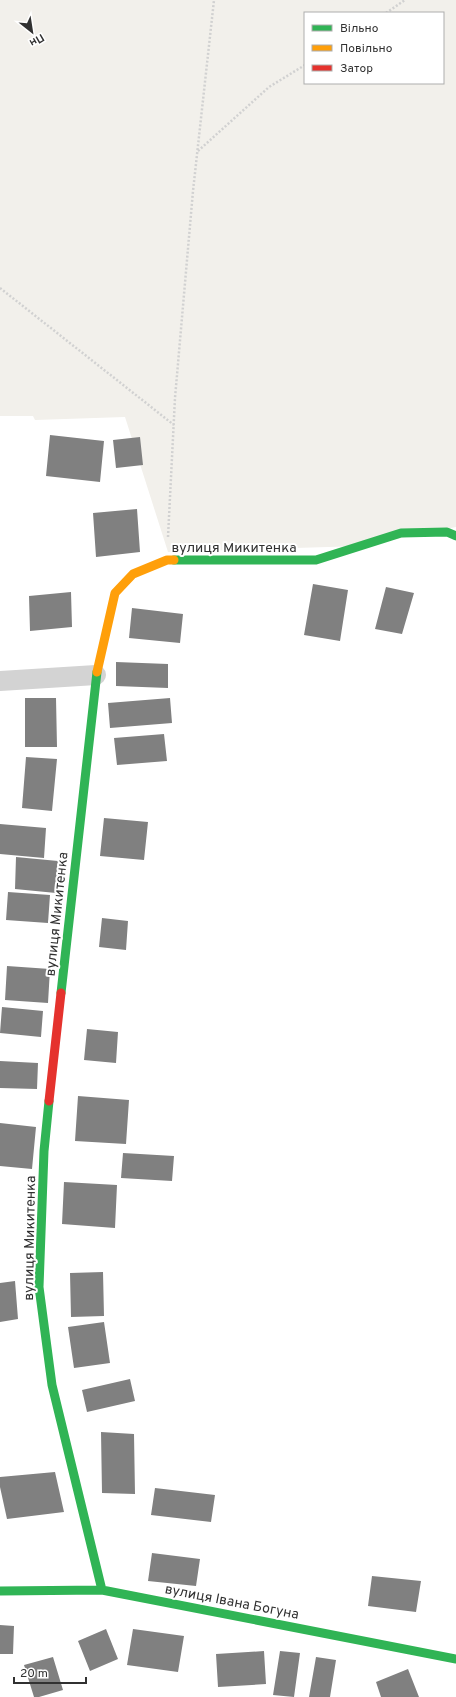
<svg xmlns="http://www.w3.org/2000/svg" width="456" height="1697" font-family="Overpass,sans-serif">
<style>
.green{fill:#f2f0eb;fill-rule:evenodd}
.building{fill:#808080}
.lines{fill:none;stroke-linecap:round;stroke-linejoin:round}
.path{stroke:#d1d1d1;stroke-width:2.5;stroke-dasharray:2 2;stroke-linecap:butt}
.street{stroke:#d3d3d3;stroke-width:20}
.fast{stroke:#30b455;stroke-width:9}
.slow{stroke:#ff9f0a;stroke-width:9}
.jam{stroke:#e5322d;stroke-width:9}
.labels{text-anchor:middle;stroke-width:4;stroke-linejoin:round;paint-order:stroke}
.street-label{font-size:14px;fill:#313131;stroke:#fff}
</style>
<rect width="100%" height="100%" fill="#fff"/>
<!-- green -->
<path class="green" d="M0,0h456v527l-95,19 -193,6 -43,-135 -90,3 -2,-4h-33zM305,13h138v70h-138z"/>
<!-- building -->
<path class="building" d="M50,435l54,6 -4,41 -54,-6z
M140,437l3,28 -27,3 -3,-28z
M137,509l3,43 -44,5 -3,-44z
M313,584l35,6 -8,51 -36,-6z
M386,587l28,6 -12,41 -27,-5z
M71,592l1,35 -42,4 -1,-35z
M132,608l51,6 -3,29 -51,-5z
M116,662l52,2v24l-52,-2z
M25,698h31l1,49h-32z
M170,698l2,25 -62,5 -2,-25z
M164,734l3,27 -50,4 -3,-27z
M26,757l31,2 -5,52 -30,-3z
M104,818l44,4 -4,38 -44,-4z
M0,824l46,4 -2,30 -44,-4z
M16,857l42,4 -2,32 -41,-4z
M8,892l42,3 -2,28 -42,-3z
M102,918l26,3 -2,29 -27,-3z
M7,966l43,3 -2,34 -43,-3z
M2,1007l41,4 -2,26 -41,-4z
M87,1029l31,3 -2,31 -32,-3z
M0,1061l38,2 -1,26 -37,-1z
M78,1096l51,4 -3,44 -51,-3z
M0,1123l36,4 -4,42 -32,-3z
M123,1153l51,3 -2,25 -51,-3z
M64,1182l53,3 -2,43 -53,-4z
M103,1272l1,44 -33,1 -1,-44z
M15,1281l3,38 -18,3v-39z
M104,1322l6,41 -36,5 -6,-41z
M130,1379l5,22 -48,11 -5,-22z
M101,1432l33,2 1,60 -33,-1z
M55,1472l9,40 -57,7 -7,-32v-10z
M155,1488l60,7 -4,27 -60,-7z
M152,1553l48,6 -4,27 -48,-5z
M372,1576l49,5 -5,31 -48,-6z
M0,1625l14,1 -1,28h-13z
M106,1629l12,30 -28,12 -12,-30z
M133,1629l51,7 -6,36 -51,-7z
M264,1651l2,33 -48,3 -2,-33z
M280,1651l20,2 -6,44 -21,-2z
M53,1657l10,33 -24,7h-5l-10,-32z
M316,1657l20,3 -6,37h-21z
M408,1669l11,28h-38l-5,-15z"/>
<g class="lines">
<!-- path -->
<path class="path" d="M386,13l19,-13
M198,151l71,-64 36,-22
M0,288l174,137
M168,537l7,-139 18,-207 21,-191"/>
<!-- street -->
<path class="street" d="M0,681l96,-6"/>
<!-- fast -->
<path class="fast" d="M174,560h142l85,-27 46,-1 9,4
M61,993l36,-321
M49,1101l-5,50 -5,136 13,98 50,205
M0,1591l102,-1 354,69"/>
<!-- slow -->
<path class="slow" d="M97,672l18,-79 18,-19 34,-14h7"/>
<!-- jam -->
<path class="jam" d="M49,1101l12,-108"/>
</g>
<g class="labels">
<!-- street labels -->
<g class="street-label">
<text x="234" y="552">вулиця Микитенка</text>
<text transform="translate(56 914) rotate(-84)" y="5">вулиця Микитенка</text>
<text transform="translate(29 1238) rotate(-89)" y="5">вулиця Микитенка</text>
<text transform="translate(232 1601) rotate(11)" y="5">вулиця Івана Богуна</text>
</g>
</g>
<!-- legend -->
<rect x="304" y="12" width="140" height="72" fill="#ffffff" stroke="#adadad"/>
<rect x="312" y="25" width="20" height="6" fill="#30b455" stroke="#adadad"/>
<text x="340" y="32" font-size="12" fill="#313131">Вільно</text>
<rect x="312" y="45" width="20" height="6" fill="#ff9f0a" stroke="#adadad"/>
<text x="340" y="52" font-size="12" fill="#313131">Повільно</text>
<rect x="312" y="65" width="20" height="6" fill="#e5322d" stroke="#adadad"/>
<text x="340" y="72" font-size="12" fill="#313131">Затор</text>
<!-- north arrow -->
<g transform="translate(32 32) rotate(150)" stroke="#ffffff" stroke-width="3" paint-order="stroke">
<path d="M0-3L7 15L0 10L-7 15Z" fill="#313131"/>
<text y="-6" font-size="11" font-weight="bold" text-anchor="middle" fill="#313131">Пн</text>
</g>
<!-- scale -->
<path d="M14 1677v6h72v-6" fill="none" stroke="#313131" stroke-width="2"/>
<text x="20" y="1677" font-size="12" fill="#313131" stroke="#ffffff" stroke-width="3" paint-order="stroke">20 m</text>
</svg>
